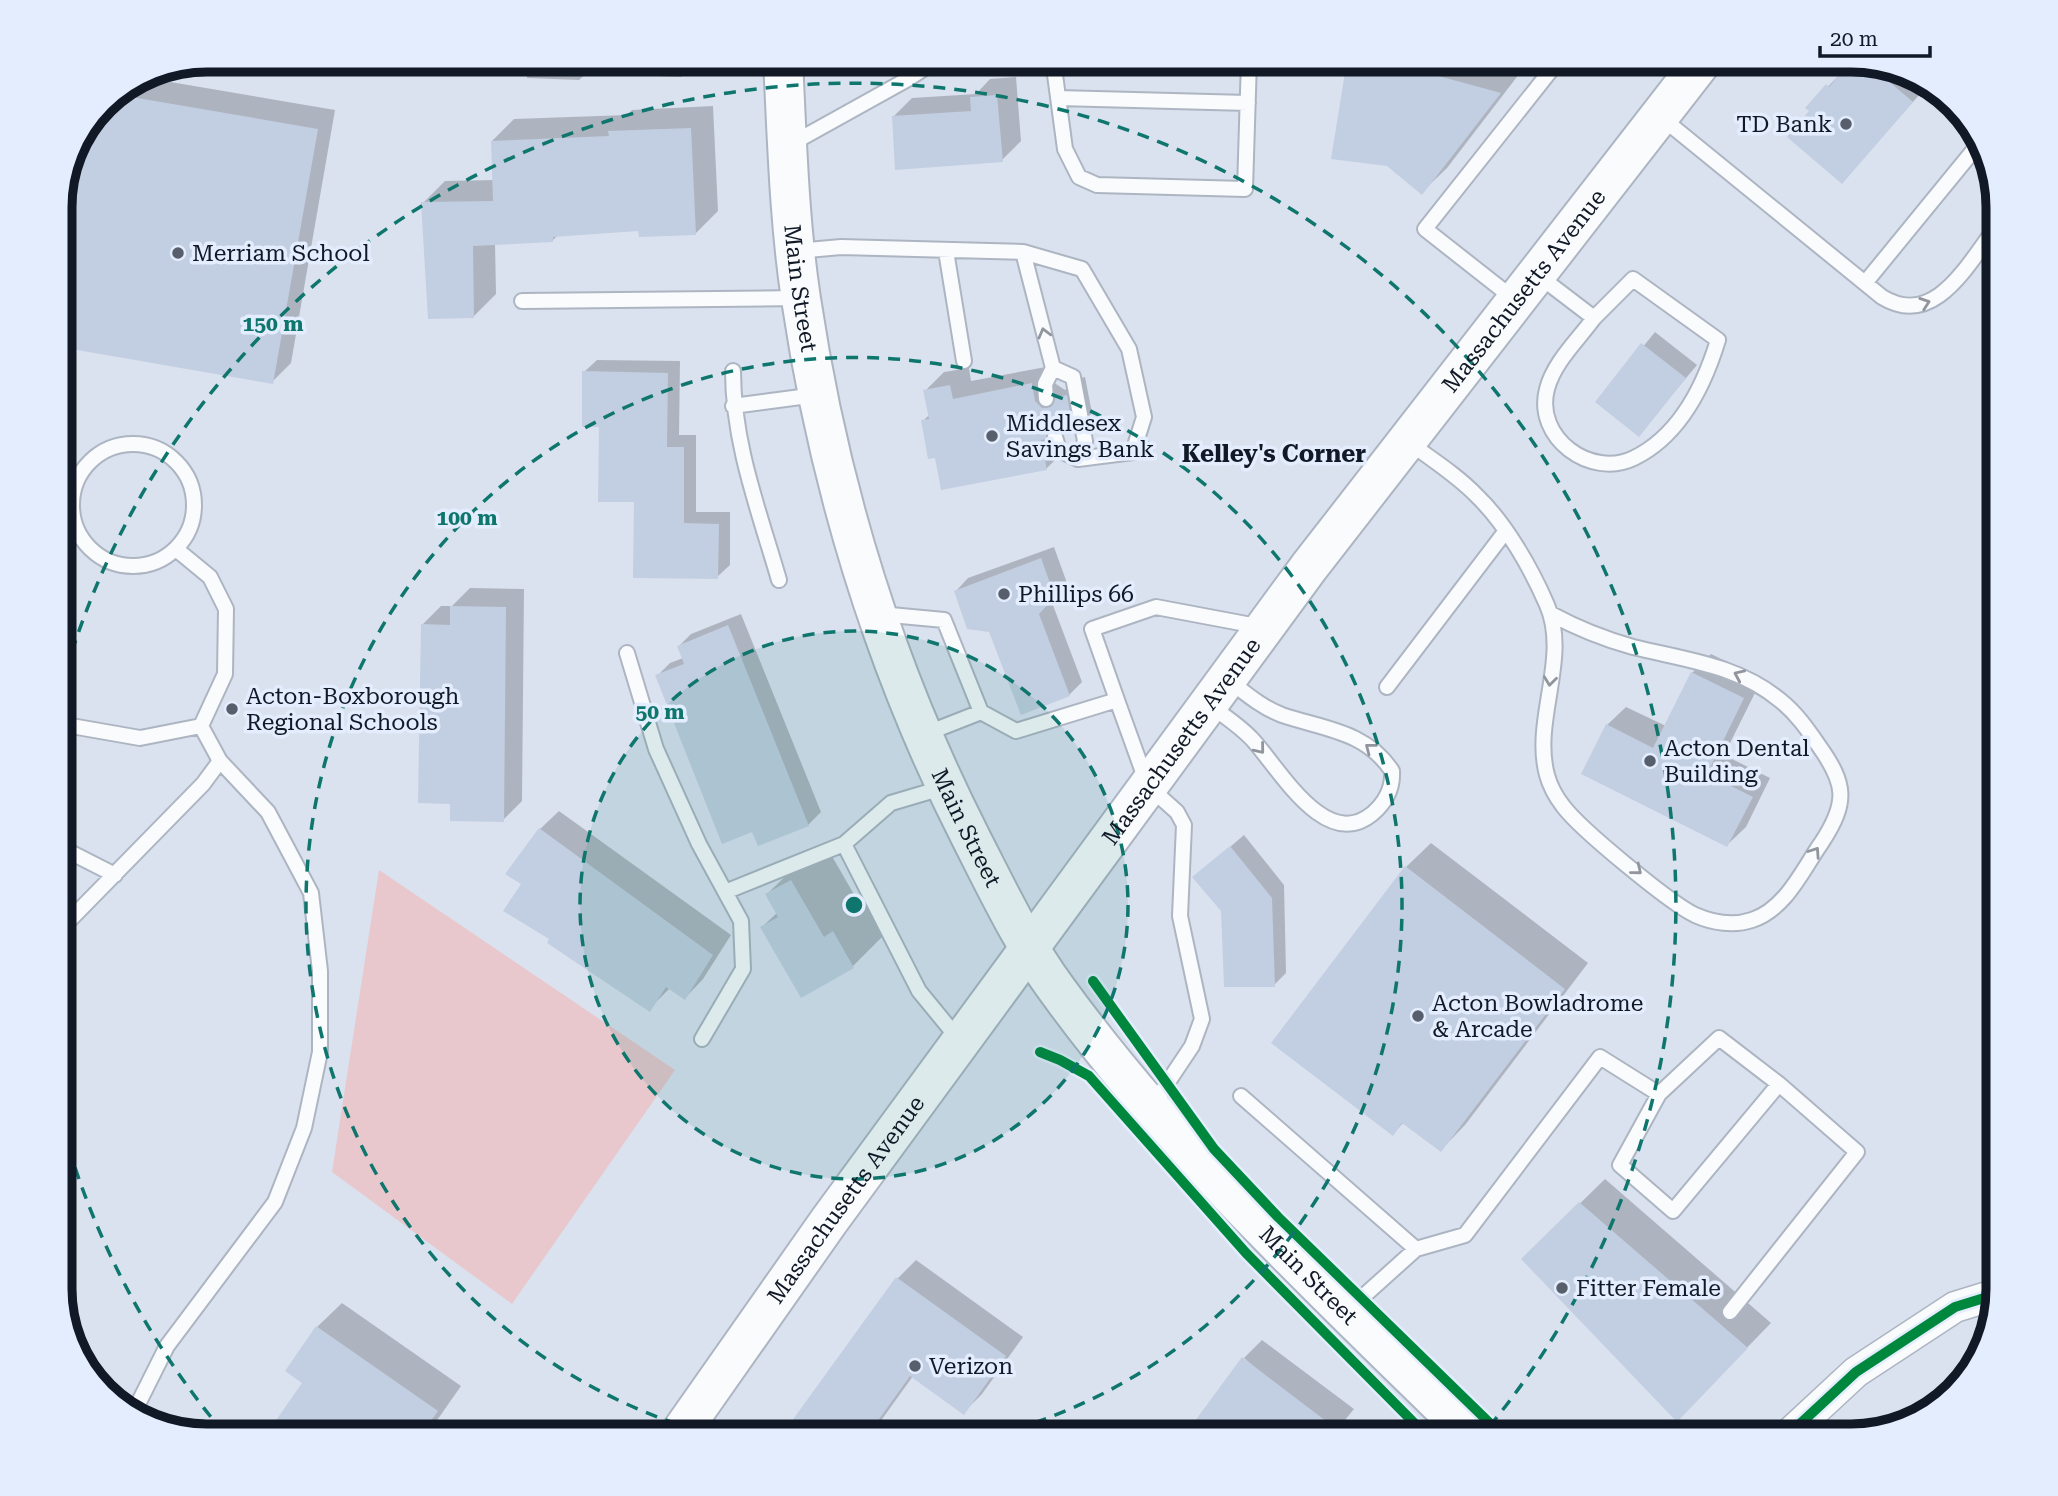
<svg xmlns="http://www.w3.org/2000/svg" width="2058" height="1496" font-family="'Roboto Serif',serif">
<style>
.green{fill:#e8c8cd}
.shadow{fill:#0003}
.building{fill:#c2cee1}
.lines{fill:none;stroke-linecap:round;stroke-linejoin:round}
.lane-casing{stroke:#adb5c2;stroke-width:18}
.street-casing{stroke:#adb5c2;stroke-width:33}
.secondary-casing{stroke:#adb5c2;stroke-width:42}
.lane{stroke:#f9fbfd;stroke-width:14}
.street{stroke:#f9fbfd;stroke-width:30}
.secondary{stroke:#f9fbfd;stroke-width:38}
.cycleway-casing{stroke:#e3edfd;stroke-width:15}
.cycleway{stroke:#00873e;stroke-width:10}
.oneway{stroke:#91959d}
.ring{fill:none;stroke:#0f766e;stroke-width:3.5;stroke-dasharray:12 9}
.poi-dot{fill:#575f6d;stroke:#e3edfd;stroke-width:2.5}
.labels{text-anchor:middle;stroke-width:7;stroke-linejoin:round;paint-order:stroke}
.poi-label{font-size:23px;fill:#111927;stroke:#e3edfd;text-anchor:start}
.street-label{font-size:23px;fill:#111927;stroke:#e3edfd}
.neighbourhood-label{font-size:24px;font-weight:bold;fill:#111927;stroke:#e3edfd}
.rim{fill:none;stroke:#111927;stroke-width:9}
.centre{fill:#0f766e;stroke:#e3edfd;stroke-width:3.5}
.ring-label{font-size:21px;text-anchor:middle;font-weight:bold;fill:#0f766e;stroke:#e3edfd;stroke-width:7;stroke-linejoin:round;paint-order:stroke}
</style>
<rect width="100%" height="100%" fill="#dae2ef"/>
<!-- green -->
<path class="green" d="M379,870l296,200 -163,234 -180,-132z"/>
<!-- shadow -->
<path class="shadow" d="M426,60h272l-17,17 -94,-4 -8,7 -52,-2v-7l-102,-5z
M1349,60h142l32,9 -76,99 -25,24 -35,-28 -54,-6z
M1854,60l74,25 -86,97 -30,-71 -4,-4z
M141,77l194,33 -44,253 -19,19 -212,-36v-149l15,-56 34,-45z
M1016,77l5,64 -19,19 -109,-43 19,-19 64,-4 14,-15z
M713,106l5,105 -22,22 -56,-3 -82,5 -5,5 -58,3 1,51 -22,22 -51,-113 22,-22 49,-1 -2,-39 22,-22 113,-4 5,-5z
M1655,332l42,33 -58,69 -41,-32z
M597,360l83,1 -1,74h17v77h34v53l-13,12 -82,-77 -34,-75 -17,-53z
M1051,366l2,16 12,8 11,-11 9,-2 7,36 -19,19 -12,-2 4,20 -19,19 -110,-14 -13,-34 7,-7 -5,-23 19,-19 25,-4 2,13z
M1054,547l13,36 -16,17 31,82 -13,13 -79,-64 -34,-40 12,-13z
M470,588l54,1 -2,212 -19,19 -51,-18 -30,-177 19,-19h11z
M741,614l80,198 -13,13 -55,5 -96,-154 13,-13 13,-5 -4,-12 12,-12z
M1711,654l51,25 -38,76 46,23 -24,49 -19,18 -120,-120 19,-18 40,19 26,-53z
M559,811l172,124 -28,44 -18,19 -15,-10 -21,21 -98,-70 -28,-55 17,-55z
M1244,835l40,50 2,88 -12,12 -51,-75 -28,-33z
M1431,843l157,120 -123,162 -24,25 -37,-28 -11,12 13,-267z
M826,846l33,57 9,-5 19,34 -34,34 -91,-39 16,-15 -11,-18 35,-34z
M1605,1179l166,144 -70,72 -178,-136z
M916,1260l107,77 -41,57 -18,18 -51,-36 -43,60h-72l-9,-6 108,-151z
M342,1303l119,83 -35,50h-159l38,-54 12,-55z
M1262,1340l92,69 -22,27 -88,-78z"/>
<!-- building -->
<path class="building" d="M1347,60h52l-1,5 103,28 -79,102 -35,-29 -56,-7z
M1852,60l20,7 41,35 -71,82 -55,-47 22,-26 -4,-3 21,-24 3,3z
M114,94l204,35 -45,255 -213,-37 4,-36 -4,-1v-113l15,-56z
M997,95l6,67 -108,8 -3,-54 79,-5 -1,-14z
M691,128l5,107 -57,2 -1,-6 -85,6v5l-80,4 1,72 -46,1 -7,-117 72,-1 -2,-60 118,-5 -1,-5z
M1641,343l45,35 -47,59 -44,-35z
M582,371l86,2 -1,74h17v76l35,1 -1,55 -85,-1 1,-76h-36l1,-75h-17z
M1032,383l3,18 7,7 9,-1 5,-10 11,-2 7,39 -9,1 -9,-7 -8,3 -2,8 -5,1 6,30 -106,20 -6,-32 -7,1 -7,-39 8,-1 -6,-29 27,-5 3,14z
M1041,558l14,39 -16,17 31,82 -49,19 -32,-83 -22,-3 -13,-38z
M450,606l56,1 -2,215 -54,-1v-17l-32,-1 3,-179 29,1z
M728,625l81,201 -51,20 -6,-14 -30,12 -67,-169 29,-11 -7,-18z
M1691,672l53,26 -37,76 46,23 -26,50 -146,-73 25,-50 47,24z
M539,828l174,127 -28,45 -19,-13 -16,25 -103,-69 2,-4 -46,-28 18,-27 -16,-10z
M1230,846l42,52 3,89h-51l-3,-76 -29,-34z
M1405,866l160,123 -124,163 -39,-29 -9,13 -122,-93z
M791,880l33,57 9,-6 21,37 -53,30 -41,-71 18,-10 -13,-23z
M1579,1202l169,146 -71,74 -156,-163z
M896,1277l110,79 -42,59 -54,-39 -43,60h-86z
M316,1326l122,85 -18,25h-155l37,-53 -17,-12z
M1242,1357l30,23 75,57h-139l-16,-12z"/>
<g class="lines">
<!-- lane casing -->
<g class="lane-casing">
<path id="lane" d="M1053,60l12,89 14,28 18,8 148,4 4,-129
M1058,98l190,5
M1662,118l220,179c54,33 87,-36 116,-72
M791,144l117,-65 29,-19
M797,251l44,-4 182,5 59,17 47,80 15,68 -11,35 -55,7 -19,-9 -4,-13
M946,251l18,110
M1023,252l30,116 -8,16 1,15
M1539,276l55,42 39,-39 85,61c-14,46 -39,96 -84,118 -43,21 -100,-20 -87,-69 7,-27 31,-49 47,-71
M1865,283l117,-143
M1514,299l-89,-70 134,-169
M522,301l278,-3
M1053,368l20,9 12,64 -7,18
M733,371c0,73 26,140 46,209
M733,406l83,-11
M1407,441c24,18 50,34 70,55 29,28 54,72 70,109 23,53 -15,115 0,170 3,11 9,22 16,31 17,23 107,97 132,109 18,8 39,11 57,5 34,-11 51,-51 70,-78 26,-40 24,-58 -3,-96 -11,-16 -22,-32 -38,-45 -43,-36 -95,-41 -148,-54 -29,-8 -56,-19 -82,-33
M72 505a61 61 0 1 1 122 0a61 61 0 1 1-122 0Z
M176,549l34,28 16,32 -1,65 -24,52
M880,614l64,6 37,92
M627,653l29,96 43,95 42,77 2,48 -41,70
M1387,687l118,-155
M1117,700l-25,-71 64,-22 106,20
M1210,705c14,11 30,21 42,34 27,29 73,113 120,75 13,-11 21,-26 20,-43 -26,-40 -69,-42 -110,-56 -21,-8 -38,-23 -55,-36
M60,724l80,14 61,-12
M925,734l56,-22 35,19 101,-31 31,86 29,26 7,13 -4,91 22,103 -10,27 -40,60
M844,844l75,147 41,50
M60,847l55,28
M725,892l119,-48 47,-41 54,-16
M60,930l143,-146 17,-23
M1241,1096l175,153 -69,62
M1416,1249l49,-14 135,-178 59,37 -39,71 53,46 106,-127 -60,-46 -60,56
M1730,1312l127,-160 -78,-68
M134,1412l33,-66 108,-144 29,-74 16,-76v-81l-9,-78 -43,-81 -48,-51 -19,-35"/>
</g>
<!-- street casing -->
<g class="street-casing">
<path id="street" d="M1787,1436l69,-64 99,-65 42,-13"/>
</g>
<!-- secondary casing -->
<g class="secondary-casing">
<g id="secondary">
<path id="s1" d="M783,60c4,79 6,160 18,239 28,187 84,370 170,539 27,53 52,106 87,153 120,165 270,303 414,445"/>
<path id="s2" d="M678,1436l151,-215 480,-654 394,-507"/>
</g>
</g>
<!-- lane -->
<use href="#lane" class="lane"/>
<!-- street -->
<use href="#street" class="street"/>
<!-- secondary -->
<use href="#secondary" class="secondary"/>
<!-- cycleway casing -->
<g class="cycleway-casing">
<path id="cycleway" d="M1093,981l121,168 64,68 225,219
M1040,1052l20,8 29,16 157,177 181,183
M1787,1436l69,-64 99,-65 42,-13"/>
</g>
<!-- cycleway -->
<use href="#cycleway" class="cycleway"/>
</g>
<!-- one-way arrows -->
<defs><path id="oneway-chevron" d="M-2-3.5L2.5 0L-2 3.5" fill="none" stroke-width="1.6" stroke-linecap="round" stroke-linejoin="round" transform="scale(1.75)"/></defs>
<g class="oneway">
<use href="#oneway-chevron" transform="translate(1925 303) rotate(-19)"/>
<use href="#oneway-chevron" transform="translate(1044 333) rotate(-105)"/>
<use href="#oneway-chevron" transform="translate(1739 675) rotate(-156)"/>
<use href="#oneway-chevron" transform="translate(1550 681) rotate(97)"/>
<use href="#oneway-chevron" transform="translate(1370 748) rotate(-142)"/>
<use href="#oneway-chevron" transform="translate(1260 749) rotate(51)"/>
<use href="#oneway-chevron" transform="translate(1815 852) rotate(-56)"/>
<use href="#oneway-chevron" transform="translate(1637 870) rotate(39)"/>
</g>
<!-- distance rings -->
<circle cx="854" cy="905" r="274" fill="#0f766e" fill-opacity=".12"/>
<g class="ring">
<circle cx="854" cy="905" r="274"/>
<path d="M717 1436A548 548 0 1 1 991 1436"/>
<path d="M224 1433A822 822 0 0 1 60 1118M60 692A822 822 0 1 1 1484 1433"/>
</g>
<!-- markers -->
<g class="poi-dot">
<circle cx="1846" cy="124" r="7"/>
<circle cx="178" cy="253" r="7"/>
<circle cx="992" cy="436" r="7"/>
<circle cx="1004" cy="594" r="7"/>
<circle cx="232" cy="709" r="7"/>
<circle cx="1650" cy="761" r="7"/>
<circle cx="1418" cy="1016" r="7"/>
<circle cx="1562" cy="1288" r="7"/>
<circle cx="915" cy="1366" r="7"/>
</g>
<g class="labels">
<!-- poi labels -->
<g class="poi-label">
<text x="1832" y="132" text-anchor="end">TD Bank</text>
<text x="192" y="261">Merriam School</text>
<text x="1006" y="431">Middlesex<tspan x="1006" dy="26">Savings Bank</tspan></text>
<text x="1018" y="602">Phillips 66</text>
<text x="246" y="704">Acton-Boxborough<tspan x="246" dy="26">Regional Schools</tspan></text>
<text x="1664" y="756">Acton Dental<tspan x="1664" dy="26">Building</tspan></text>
<text x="1432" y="1011">Acton Bowladrome<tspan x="1432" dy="26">&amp; Arcade</tspan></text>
<text x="1576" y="1296">Fitter Female</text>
<text x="929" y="1374">Verizon</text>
</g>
<!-- street labels -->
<g class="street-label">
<text dy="8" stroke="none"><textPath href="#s1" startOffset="229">Main Street</textPath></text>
<text dy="8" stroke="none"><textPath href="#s2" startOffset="1424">Massachusetts Avenue</textPath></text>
<text dy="8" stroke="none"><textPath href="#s2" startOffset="858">Massachusetts Avenue</textPath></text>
<text dy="8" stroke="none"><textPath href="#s1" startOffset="796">Main Street</textPath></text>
<text dy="8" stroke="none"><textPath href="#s2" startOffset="290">Massachusetts Avenue</textPath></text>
<text dy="8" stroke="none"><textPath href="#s1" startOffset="1363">Main Street</textPath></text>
</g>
<!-- neighbourhood labels -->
<g class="neighbourhood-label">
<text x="1274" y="462">Kelley's Corner</text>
</g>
</g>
<!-- crop -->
<path d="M0 0H2058V1496H0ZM207 72H1851A135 135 0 0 1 1986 207V1289A135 135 0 0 1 1851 1424H207A135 135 0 0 1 72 1289V207A135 135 0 0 1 207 72Z" fill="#e3edfd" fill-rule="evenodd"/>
<path class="rim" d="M207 72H1851A135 135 0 0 1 1986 207V1289A135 135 0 0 1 1851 1424H207A135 135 0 0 1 72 1289V207A135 135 0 0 1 207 72Z"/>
<circle cx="854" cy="905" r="10" class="centre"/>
<g class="ring-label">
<text x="273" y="331">150 m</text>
<text x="467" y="525">100 m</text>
<text x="660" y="719">50 m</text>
</g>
<!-- scale -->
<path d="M1820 46v10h110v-10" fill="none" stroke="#111927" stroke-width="3.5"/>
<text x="1830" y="46" font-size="21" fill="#111927" stroke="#e3edfd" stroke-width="5" paint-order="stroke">20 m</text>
</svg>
